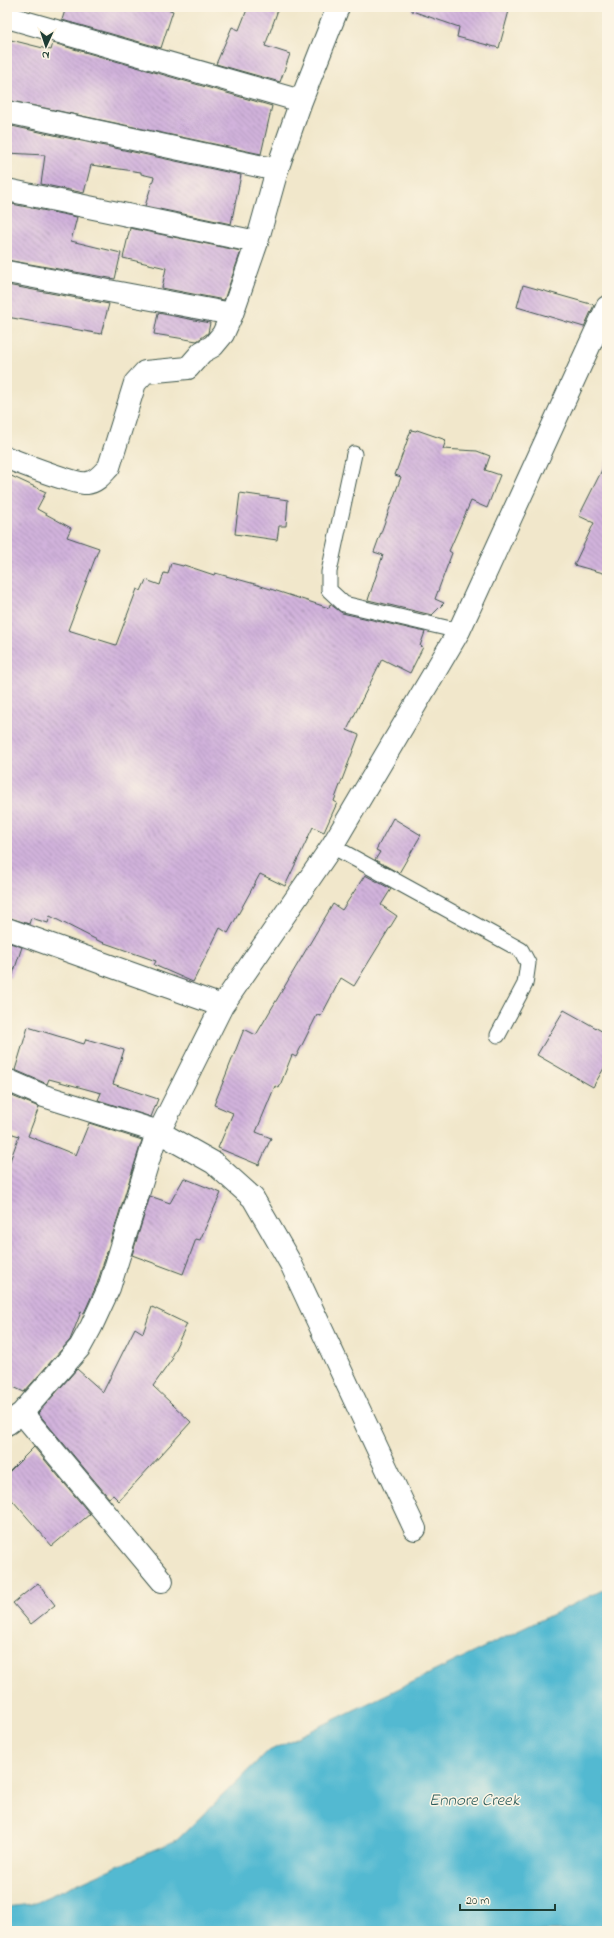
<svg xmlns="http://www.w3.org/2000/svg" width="614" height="1938" font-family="'Indie Flower',sans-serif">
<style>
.water{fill:#53b9d1;stroke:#397b82}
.building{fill:url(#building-back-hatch)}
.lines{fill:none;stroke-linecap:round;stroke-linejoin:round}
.service-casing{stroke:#3e564b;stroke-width:17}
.minor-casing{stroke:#3e564b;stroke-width:24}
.service{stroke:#fff;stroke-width:15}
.minor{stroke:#fff;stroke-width:22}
.labels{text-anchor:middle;stroke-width:3;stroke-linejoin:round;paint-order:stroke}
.water-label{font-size:17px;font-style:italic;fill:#2c5c5b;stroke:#fcf5e5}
</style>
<defs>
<pattern id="building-back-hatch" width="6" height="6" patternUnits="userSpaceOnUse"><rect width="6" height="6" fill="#d1b2dc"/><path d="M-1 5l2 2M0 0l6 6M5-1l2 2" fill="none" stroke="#a992b3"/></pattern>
</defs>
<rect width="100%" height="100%" fill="#fcf5e5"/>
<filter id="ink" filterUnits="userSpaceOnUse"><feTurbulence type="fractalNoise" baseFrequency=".025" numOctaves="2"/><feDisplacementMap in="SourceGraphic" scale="8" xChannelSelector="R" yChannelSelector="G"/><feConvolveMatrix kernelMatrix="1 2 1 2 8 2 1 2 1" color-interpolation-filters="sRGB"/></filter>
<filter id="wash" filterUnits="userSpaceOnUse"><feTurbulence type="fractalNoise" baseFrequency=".012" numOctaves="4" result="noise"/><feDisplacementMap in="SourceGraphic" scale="16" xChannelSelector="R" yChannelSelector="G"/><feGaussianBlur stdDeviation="0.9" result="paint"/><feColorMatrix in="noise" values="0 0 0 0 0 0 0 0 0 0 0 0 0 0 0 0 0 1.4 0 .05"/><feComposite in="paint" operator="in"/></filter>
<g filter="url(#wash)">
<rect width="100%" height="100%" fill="#f1e7cb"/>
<!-- water -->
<path class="water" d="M607,1588v343h-600v-24l24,-3 146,-64 90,-88z"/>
<g id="blocks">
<!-- building -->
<path class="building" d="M66,7h94l13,4 -12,37 -99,-28z
M248,7h31l-14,39 25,8 -10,28 -64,-18 16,-37 7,3z
M412,7h98l-11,41 -42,-11 2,-10 -47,-16z
M7,39l44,11 2,-7 219,63 -11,48 -254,-54z
M7,125l234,50 -10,49 -86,-18 9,-29 -13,-3v-2l-50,-7 -7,28 -43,-9 4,-29 -38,-2z
M7,203l70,14 -6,24 50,12 -6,26 -108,-19z
M130,228l111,23 -17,49 -62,-12 4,-20 -43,-10z
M7,285l102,19 -8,30 -94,-17z
M523,285l71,20 -10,22 -67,-20z
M158,313l52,10 -2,10 -11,8 -43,-7z
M411,430l5,1 1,-1 29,10 -3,9 34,2 13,5 -5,14 15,5 -13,33 -16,-7 -22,50 3,2 -17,46 9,4 -12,12 -64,-15 15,-45 -9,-3 27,-75 -6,-2z
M607,460v114l-33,-9 20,-42 -15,-7z
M7,474l39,18 -9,17 34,19 -4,9 32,11 -31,82 48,15 21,-56 4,2 5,-11 14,5 4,-12 4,1 3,-11 12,3 1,-1 30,10 1,-2 40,11 74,24 1,-4 12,9 83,19 -5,14 3,1 -13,26 -28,-14 -35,71 12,5 -25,66 3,2 -13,29 -11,-5 -28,59 -25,-12 -32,59 -8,-5 -27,54 -39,-17 2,-4 -57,-20 -49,-25 -2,7 -17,-5 -2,6 -22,-7z
M240,493l48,7 -2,26h-7l-2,14 -42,-6z
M393,818l28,17 -22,38 -24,-13 5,-8 -4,-2z
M365,875l26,14 -10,16 16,11 -43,70 -13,-8 -20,38 -4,-1 -21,42 -4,-2 -13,33 -4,-2 -19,46 15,6 -12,27 -41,-17 15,-35 -19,-8 30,-76 12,6 77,-131 9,6z
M7,942l15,5 -10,30 -5,-1z
M564,1010l43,24v29l-14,24 -56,-32z
M28,1027l56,17 2,-5 38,11 -11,34 45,15 -7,18 -53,-17 3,-7 -52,-14 -2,5 -32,-14z
M7,1094l32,13 -11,29 48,19 13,-32 53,17 -45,144 -13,29 -3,-1 -11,28 -46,52 -17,-8v-215l12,-33 -12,-4z
M184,1178l37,15 -21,47 -4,-1 -13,35 -51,-19 18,-59 20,7z
M152,1307l35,17 -16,33 2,1 -20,28 38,36 -72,79 -6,-6 -4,3 -71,-85 39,-44 26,23 32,-64 8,5z
M34,1447l56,67 -38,32 -45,-52v-20z
M38,1583l17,22 -24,19 -18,-21z"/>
</g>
</g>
<g filter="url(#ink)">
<use href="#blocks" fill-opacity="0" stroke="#3e564b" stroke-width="1"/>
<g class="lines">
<!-- service casing -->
<g class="service-casing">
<path id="service" d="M354,454l-25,118v18l15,14 115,27
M332,846l189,104 7,13 -3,21 -27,51"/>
</g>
<!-- minor casing -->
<g class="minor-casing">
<path id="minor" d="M7,17l294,84
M7,112l270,58
M7,190l250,52
M7,272l225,42
M7,458c14,5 69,27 80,25 10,-1 16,-10 22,-16l26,-84 10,-11 43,-4 14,-16 11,-6 10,-12 9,-20 25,-72 20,-72 24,-69 37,-94
M7,929l215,77
M7,1080l37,16 115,36 55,31 39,35 38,66 124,265
M22,1413l140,168
M7,1424l15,-11 58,-66 11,-20 18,-39 45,-146 68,-136 110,-160 127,-215 148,-324"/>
</g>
<!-- service -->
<use href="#service" class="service"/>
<!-- minor -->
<use href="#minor" class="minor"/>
</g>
</g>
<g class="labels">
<!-- water labels -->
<g class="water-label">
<text x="474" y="1805">Ennore Creek</text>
</g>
</g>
<!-- margin -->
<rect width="614" height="1938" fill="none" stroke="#fcf5e5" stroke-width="24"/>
<!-- north arrow -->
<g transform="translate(46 46) rotate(183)" stroke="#fcf5e5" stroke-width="3" paint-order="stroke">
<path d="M0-3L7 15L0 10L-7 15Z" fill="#1f3d34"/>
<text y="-6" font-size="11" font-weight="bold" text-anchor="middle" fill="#1f3d34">N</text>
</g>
<!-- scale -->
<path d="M460 1904v6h95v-6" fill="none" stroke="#1f3d34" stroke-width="2"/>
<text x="466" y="1904" font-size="12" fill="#1f3d34" stroke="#fcf5e5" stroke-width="3" paint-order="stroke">20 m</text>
</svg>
